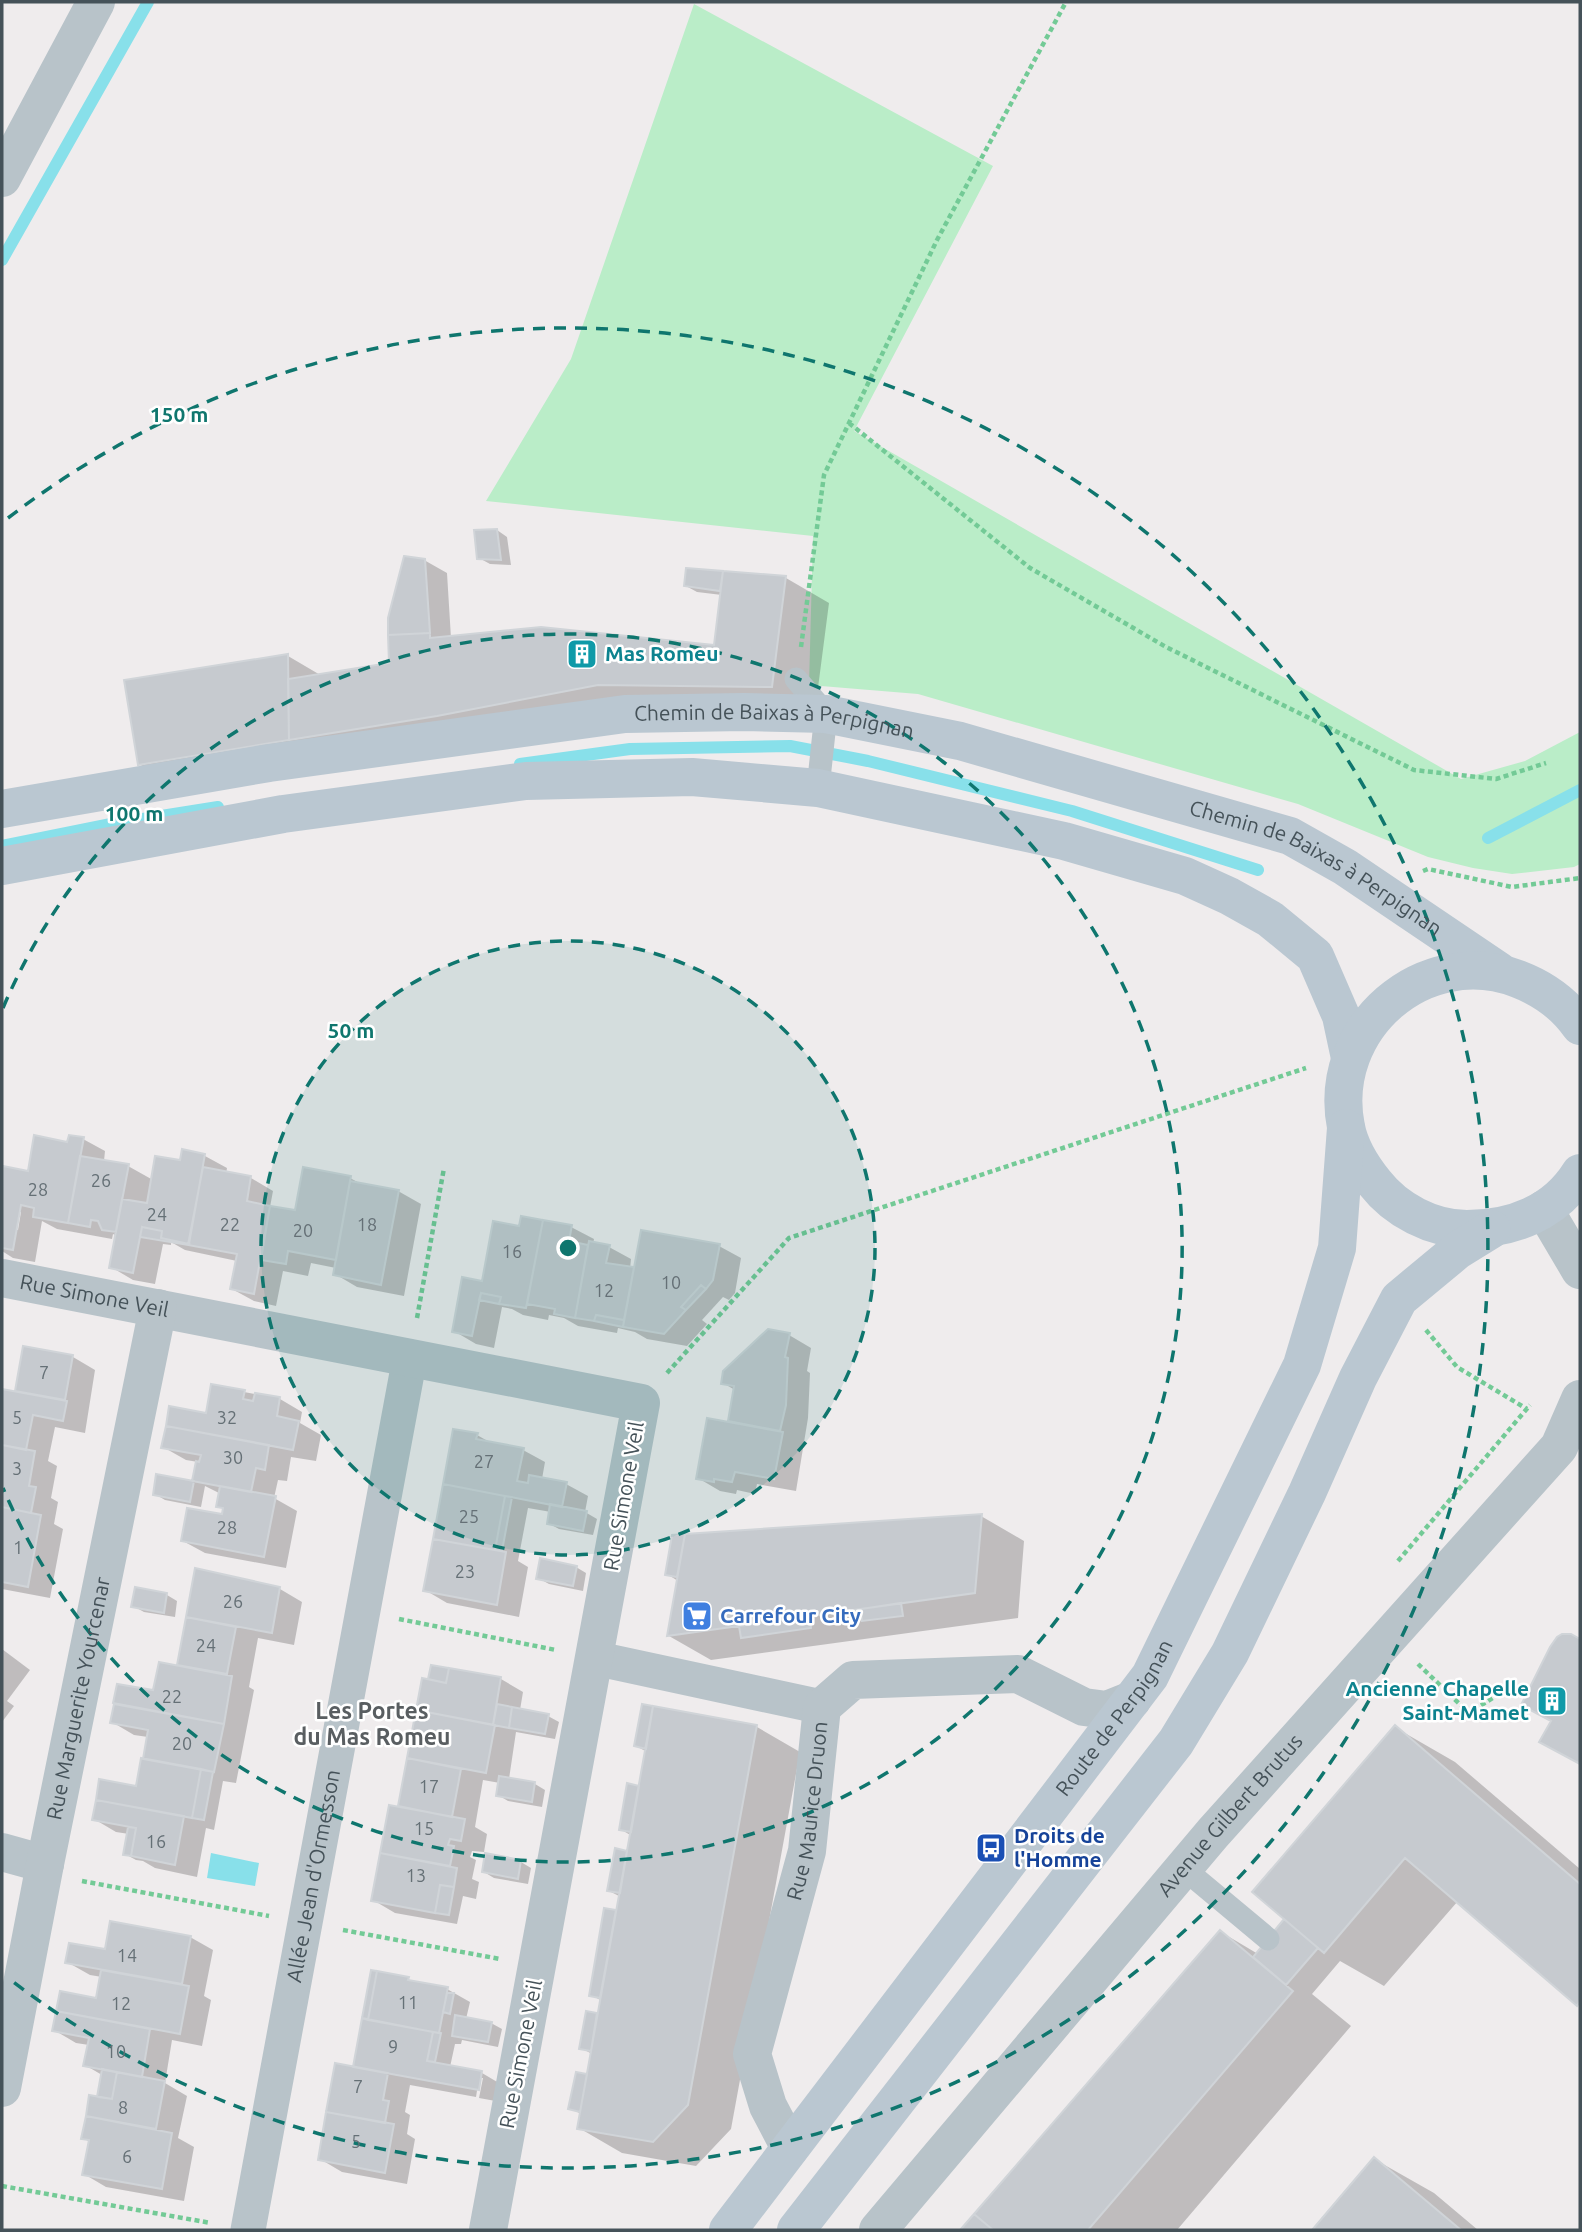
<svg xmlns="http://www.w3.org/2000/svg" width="1582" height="2232" font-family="Ubuntu,sans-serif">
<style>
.green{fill:#baedc8}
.water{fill:#88e0ea}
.shadow{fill:#0003;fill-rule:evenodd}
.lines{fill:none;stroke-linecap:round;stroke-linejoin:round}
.stream{stroke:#88e0ea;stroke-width:12}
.building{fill:#c6cacf;stroke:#d0d4d8;stroke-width:2}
.path{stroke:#73ca96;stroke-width:4.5;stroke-dasharray:5 3.5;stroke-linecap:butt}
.service{stroke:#b8c3c9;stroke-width:23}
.pedestrian{stroke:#b8c3c9;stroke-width:35}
.minor{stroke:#b8c3c9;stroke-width:38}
.secondary{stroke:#bac7d1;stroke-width:38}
.ring{fill:none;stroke:#0f766e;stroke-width:3.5;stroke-dasharray:12 9}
.labels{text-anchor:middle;stroke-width:5;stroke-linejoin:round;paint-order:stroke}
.number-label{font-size:18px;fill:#657076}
.culture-label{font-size:21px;font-weight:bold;fill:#0d838f;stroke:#fff;text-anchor:start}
.street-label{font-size:21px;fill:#455259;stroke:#fff}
.shop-label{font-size:21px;font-weight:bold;fill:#366cbe;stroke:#fff;text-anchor:start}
.transit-label{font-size:21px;font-weight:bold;fill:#164399;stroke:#fff;text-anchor:start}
.neighbourhood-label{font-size:23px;font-weight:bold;fill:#595e61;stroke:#fff}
.centre{fill:#0f766e;stroke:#fff;stroke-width:3.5}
.ring-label{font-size:21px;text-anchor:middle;font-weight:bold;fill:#0f766e;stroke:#fff;stroke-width:5;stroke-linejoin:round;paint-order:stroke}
</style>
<rect width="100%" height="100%" fill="#efeced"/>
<!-- green -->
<path class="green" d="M694,4l299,162 -139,265 607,348 64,-18 55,-29v132l-6,3 -62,7 -39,-6 -45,-11 -130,-53 -380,-110 -109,-9 4,-149 -327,-35 85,-142z"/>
<!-- water -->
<path class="water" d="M211,1853l48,10 -4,23 -48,-8z"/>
<!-- shadow -->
<path class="shadow" d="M497,530l10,7 4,28 -21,-1 -11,-6z
M424,560l23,13 4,65 265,9 6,-52 -25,-3 -11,-6 2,-16 98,8 43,25 -14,108 -643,72 -33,-19 149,-108 34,20 68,-11z
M83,1139l22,12 -1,10 24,5 25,14 29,-18 2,-11 21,5 22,12 -1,6 25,4 22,13 -3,16 26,5 54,-34 13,7 35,6 23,13 -17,92 -47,-9 -22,-13 1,-6 -25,-5 -3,13 -25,-5 -7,35 -22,-5 -22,-12 5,-28 -52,-11 -14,-8v3l-8,-1 -8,40 -22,-4 -22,-13 6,-31 -4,-2 -1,5 -55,-10 -15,-8 -7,41 -22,-4 -11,-7v-81l27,3 40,-29zM18,1212h3l-3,18 -3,-1z
M522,1218l49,9 23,12 -1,5 16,3 22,12 -1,10h5l84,-23 22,12 -6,35 -6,7 -6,-3 -21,23 5,4 -20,22 -40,-7 -12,-7 -17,-4 -1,5 -39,-7 -14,-8 -15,-3 -1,5 -25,-5 -11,-6 -10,-2 -8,41 -18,-4 -22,-13 66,-103z
M789,1335l22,13 -4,23 3,2 -2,45 -12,73 -39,-7 -2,10 -18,-4 -1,4 -16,-3 -22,-13 31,-55 6,-33 -12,-7z
M25,1348l48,9 22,13 -10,63 -30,-6 -7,34 9,5 -6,32 7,4 -4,22 9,5 -13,69 -48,-9v-198l14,2z
M244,1392l36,7 22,13 -2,11 21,12 -5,26 -25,-4 -4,24 -9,-1 -4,18 23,13 -11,57 -81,-15 -22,-12 41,-25 1,-6 -7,-4 3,-12 -16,-8 -4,21 -36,-7 -10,-6 38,-11 5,-21 -12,-2 -23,-13 44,-32z
M455,1431l22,4 16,9 30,6 22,12 -3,17 24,5 22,12 -3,16 12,7 -4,16 -34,-6 -11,-6 3,-11 -23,-4 -10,53 10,6 -9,50 -72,-14 -22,-13z
M981,1516l43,25 -6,77 -307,42 -42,-24 9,-55 -11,-7 6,-37z
M576,1567l10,6 -3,18 -34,-7 -11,-6z
M196,1571l84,18 22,13 -8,43 -36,-7 -9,49 5,3 -18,93 -13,-2 -9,49 -8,-2 -9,49 -42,-9 -12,-7 -7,-1 -11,-6 4,-20 -13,-2 -22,-13 43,-31 11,-51 -14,-2 -22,-13 7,-36 35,6 24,-25z
M136,1589l31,6 10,6 -2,16 -31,-5 -11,-6z
M1571,1635l9,5v124l-38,-22 11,-21z
M2,1649l28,21 -23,31 7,5 -12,16z
M432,1667l69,12 22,13 -3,18 28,6 11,6 -4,17 -39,-7 -7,47 26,5 10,6 -3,17 -34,-6 -10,-6 2,-12 -17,-3 -8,47 12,7 -3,18 -12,-1 -2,6 6,3 -4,19 7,3 -3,17 -13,-3 -6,28 -62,-11 -22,-13 17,-93 9,1 24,-128 14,2 -7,-4z
M643,1706l114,21 43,25 -69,377 -35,37 -74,-13 -43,-25 2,-14 -11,-6 18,-32 4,-22 -11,-6 6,-35 12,3 3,-15 -11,-6 25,-84 2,2 3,-16 -12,-6 19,-38 4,-17 -12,-7 20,-41 7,-36 -11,-6z
M1396,1728l59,34 125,107v137l-122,-105 -74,85 -44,-25 -28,33 39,32 -174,204h-215l259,-298 37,22 29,-35z
M521,1862l10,6 -3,16 -34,-6 -10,-6z
M190,1937l23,13 -9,46 7,4 -9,46 -30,-6 -7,43 22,13 -9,42 16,9 -10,54 -78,-14 -22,-13 6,-32 -7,-4 8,-41 7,1 4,-23 -17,-10 4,-20 -13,-2 -22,-13 7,-37 36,7 5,-23 -12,-2 -23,-13 39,-11z
M372,1972l75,17 23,13 -4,17 25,4 11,6 -4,18 -36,-7 -1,4h-6l-5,23 32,6 22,13 -3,16 -22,-4 4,-20h-4l-3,19 -66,-12 -5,27 5,3 -3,19 8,5 -8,45 -65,-12 -22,-13 34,-90z
M1374,2159l60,34 44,37h-163z"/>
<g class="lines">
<!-- stream -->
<path class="stream" d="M2,260l146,-258
M520,764l110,-15 160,-3 78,15 204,50 186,59
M1488,838l92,-48
M2,846l109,-22 107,-17"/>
</g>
<!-- building -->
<path class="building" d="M497,529l4,31 -24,-1 -3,-29z
M404,556l21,3 5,74 -42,2v-17z
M686,568l37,3 -3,20 -36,-5z
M723,571l63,5 -14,111 -174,-2 -161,31 -148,24 -1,-61 101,-16 -1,-28 42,-2v5l111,-11 173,18z
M288,654l1,86 -151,25 -14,-85z
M34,1135l33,7 2,-7 15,2 -16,86 -35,-6 1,-9 -13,-3 -8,45 -11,-2 1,-82 25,5z
M182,1149l23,5 -16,90 -28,-6 1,-7 -20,-4 -9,46 -24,-5 13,-69 25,4 8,-47 25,4z
M80,1156l49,8 -13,68 -14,-2 -4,-9 -7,-1 -1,7 -22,-4z
M203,1167l48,9 -4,25 23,5 -16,88 -24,-5 7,-35 -49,-9z
M303,1167l48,9 -15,84 -48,-9 -2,13 -25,-4 9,-54 25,4z
M350,1181l49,9 -18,95 -48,-10z
M521,1216l22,4 -17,88 -27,-4 2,-7 -20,-4 -9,43 -20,-4 10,-55 20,4 11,-60 26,5z
M543,1220l29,5 -3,16 19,4 -13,73 -21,-4 1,-5 -28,-5z
M142,1227l20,4 -1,7 28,6 -1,1 -48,-8z
M641,1230l79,14 -7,36 -7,9 -5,-4 -20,22 5,3 -22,24 -41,-7z
M589,1241l21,4 -4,18 28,4 -10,53 -28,-5 -2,6 -19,-3z
M701,1285l5,4 -20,21 -5,-3z
M481,1293l20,4 -2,7 -20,-4z
M596,1315l28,5 -1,7 -29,-6z
M768,1329l22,4 -5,24 3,1 -2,47 -6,26 -52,-10 6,-35 -13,-2 2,-13z
M23,1346l50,9 -8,45 -50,-9z
M211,1384l34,6 -2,9 10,2 2,-8 25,4 -3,19 22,5 -6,29 -127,-24 3,-20 37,7z
M2,1389l65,12 -4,20 -30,-6 -7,35 -24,-5z
M707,1418l76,14 -9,47 -39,-7 -3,10 -18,-3v3l-18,-3z
M166,1426l103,19 -4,25 -9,-2 -5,24 -59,-11 4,-20 3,1 2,-7 -40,-7z
M453,1429l25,4 -2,6 48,9 -7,33 11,2 1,-8 38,7 -5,25 -119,-23z
M2,1445l33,6 -6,35 7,1 -5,26 -29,-6z
M156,1474l38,7 -4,21 -37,-7z
M443,1484l62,12 -10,54 -62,-11z
M220,1486l56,10 -12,61 -83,-16 6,-33 35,6 1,-6 -7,-1z
M505,1496l7,1 -10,54 -7,-1z
M550,1504l37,7 -4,20 -36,-7z
M2,1507l39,8 -13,72 -26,-5z
M982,1514l-7,79 -308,43 18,-102z
M685,1534l-8,43 -12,-2 7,-40z
M433,1539l73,13 -9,53 -74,-14z
M540,1558l37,8 -4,20 -37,-7z
M195,1568l85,19 -8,46 -86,-16z
M135,1587l32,6 -3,20 -33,-6z
M901,1603l2,13 -41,5 -1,-12z
M810,1616l1,12 -70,10 -2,-12z
M186,1617l50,10 -9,47 -50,-9z
M1562,1634h9l9,5v125l-41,-22 12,-21 -30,-16 29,-58 7,-10z
M159,1662l73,14 -8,48 -111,-21 4,-19 36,6z
M431,1665l18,3 -3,15 -18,-4z
M449,1668l52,9 -8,48 -77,-15 6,-32 24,5z
M114,1704l110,20 -10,48 -71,-13 5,-29 -38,-7z
M497,1704l15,3 -3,21 -16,-3z
M642,1704l11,2 -7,43 -12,-3z
M653,1706l104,19 -69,380 -35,37 -76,-13z
M512,1707l37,7 -4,20 -36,-6z
M416,1710l79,15 -9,48 -79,-15z
M1395,1725l185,159v117l-3,5 -172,-148 -81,95 -72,-61z
M141,1758l60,11 -9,49 -96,-18 3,-21 37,7z
M407,1758l54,11 -9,48 -54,-11z
M201,1769l12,3 -9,48 -12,-2z
M499,1776l36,6 -3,20 -36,-6z
M627,1783l12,3 -8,46 -12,-2z
M96,1800l88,16 -9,49 -44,-9 5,-28 -44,-8z
M389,1805l76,14 -4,22 -11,-2 -2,6 6,1 -4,20 -70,-13z
M128,1827l8,1 -5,28 -8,-1z
M615,1848l12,3 -7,42 -13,-2z
M380,1853l77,15 -3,19 -14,-2 -5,28 -64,-12z
M485,1853l36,7 -3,19 -36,-7z
M440,1885l14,2 -5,28 -14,-2z
M604,1908l12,2 -16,88 -11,-2z
M1284,1919l34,29 -32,37 -33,-28z
M110,1921l81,15 -9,48 -117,-21 4,-20 36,6z
M1220,1930l73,61 -205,239h-95l-19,-16z
M101,1970l88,16 -9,48 -124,-23 4,-20 36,7z
M371,1970l6,1 -9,49 -6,-2z
M377,1971l32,6 -1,3 40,7 -9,46 -71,-13z
M447,1993h7l-4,21 -7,-2z
M56,2011l94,18 -8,48 -59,-11 6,-28 -37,-7z
M586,2011l11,2 -6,38 -12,-2z
M455,2015l37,7 -4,20 -36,-6z
M362,2018l71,14 -6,29 55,10 -3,19 -126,-23z
M433,2032l8,1 -6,29 -8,-1z
M335,2063l53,10 -5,27 6,1 -4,22 -59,-11z
M102,2069l15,3 -5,27 -15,-2z
M117,2072l48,9 -9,48 -70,-13 3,-21 23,4z
M576,2072l11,2 -7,38 -12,-3z
M326,2112l68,12 -9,49 -67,-13z
M86,2116l86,17 -10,56 -80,-14 7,-35 -8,-1z
M1374,2157l87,73h-149z
M974,2214l19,16h-33z"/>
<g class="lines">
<!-- path -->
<path class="path" d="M849,423l181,145 136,79 248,123 82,9 50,-16
M801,647l23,-172 113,-235 129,-238
M1423,871l5,-2 84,18 68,-9
M417,1318l27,-150
M1426,1330l31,37 70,42
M667,1373l122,-135 517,-170
M1398,1561l132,-156
M399,1619l157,31
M1418,1664l51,49 41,-26 16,9
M82,1881l187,35
M343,1930l157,29
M2,2186l209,37"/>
<!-- service -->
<path class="service" d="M796,679l30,35 -8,74
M1183,1868l85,71"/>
<!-- pedestrian -->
<g class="pedestrian">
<path d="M594,1658l228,49"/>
<path id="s1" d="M248,2230l162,-873"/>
</g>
<!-- minor -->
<g class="minor">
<path d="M2,178l94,-176"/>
<path d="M1544,1209l36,61"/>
<path id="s2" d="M2,1278l639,125 -153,827"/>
<path d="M2,1852l43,12"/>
<path id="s3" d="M2,2088l43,-224 113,-556"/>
<path id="s4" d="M790,2148l-22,-42 -16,-52 55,-203 15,-144 31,-27 165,-6 66,33 23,3 25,-10"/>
<path id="s5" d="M878,2230l335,-397 346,-386 21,-48"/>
</g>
<!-- secondary -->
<g class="secondary">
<path id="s6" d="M2,809l267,-46 356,-49 119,-2 82,2 134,27 330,95 55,31 154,104"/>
<path d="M2,866l281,-52 243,-33 166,-4 126,11 246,53 121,35 44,20 41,23 45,37 26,60 9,42"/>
<path d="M1580,1026c-16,-23 -36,-37 -62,-47 -94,-36 -192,49 -172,148 4,21 16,40 29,56 21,27 57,46 92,46 45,0 88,-16 113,-56"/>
<path id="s7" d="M728,2230l422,-554 152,-311 35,-117 9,-120"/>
<path d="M796,2230l380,-488 54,-89 77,-160 51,-115 41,-79 59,-49 34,-21"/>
</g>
</g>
<!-- distance rings -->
<circle cx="568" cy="1248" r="307" fill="#0f766e" fill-opacity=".12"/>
<g class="ring">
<circle cx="568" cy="1248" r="307"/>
<path d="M3 1008A614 614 0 1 1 3 1488"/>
<path d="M8 518A920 920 0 1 1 8 1978"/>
</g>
<!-- icons -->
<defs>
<g id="building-square" transform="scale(1.575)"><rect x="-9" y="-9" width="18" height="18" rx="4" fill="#0f9aa8" stroke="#fff"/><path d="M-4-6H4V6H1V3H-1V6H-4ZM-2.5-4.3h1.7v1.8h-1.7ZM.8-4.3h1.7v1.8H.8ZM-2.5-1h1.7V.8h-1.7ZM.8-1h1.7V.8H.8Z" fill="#fff"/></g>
<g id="supermarket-square" transform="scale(1.575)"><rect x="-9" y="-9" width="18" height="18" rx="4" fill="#3f7fe0" stroke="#fff"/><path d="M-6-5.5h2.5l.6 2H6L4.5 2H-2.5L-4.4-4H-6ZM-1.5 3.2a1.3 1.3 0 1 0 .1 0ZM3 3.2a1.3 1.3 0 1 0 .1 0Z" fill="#fff"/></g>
<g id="bus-square" transform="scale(1.575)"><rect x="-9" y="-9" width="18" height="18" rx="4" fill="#1a4fb4" stroke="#fff"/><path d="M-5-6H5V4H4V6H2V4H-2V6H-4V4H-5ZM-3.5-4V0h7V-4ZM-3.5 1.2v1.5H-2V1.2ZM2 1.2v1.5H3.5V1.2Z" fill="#fff"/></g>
</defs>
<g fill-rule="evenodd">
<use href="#building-square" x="582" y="654"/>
<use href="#supermarket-square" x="697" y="1616"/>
<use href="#building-square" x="1552" y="1701"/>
<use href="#bus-square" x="991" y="1848"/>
</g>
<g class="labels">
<!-- number labels -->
<g class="number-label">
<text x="101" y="1187">26</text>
<text x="38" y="1196">28</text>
<text x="157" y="1221">24</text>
<text x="230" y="1231">22</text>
<text x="367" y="1231">18</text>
<text x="303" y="1237">20</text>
<text x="512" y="1258">16</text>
<text x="671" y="1289">10</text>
<text x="604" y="1297">12</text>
<text x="44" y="1379">7</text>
<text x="17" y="1424">5</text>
<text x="227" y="1424">32</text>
<text x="233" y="1464">30</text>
<text x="484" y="1468">27</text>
<text x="17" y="1475">3</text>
<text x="469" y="1523">25</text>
<text x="227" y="1534">28</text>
<text x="18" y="1554">1</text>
<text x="465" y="1578">23</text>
<text x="233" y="1608">26</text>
<text x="206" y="1652">24</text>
<text x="172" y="1703">22</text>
<text x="182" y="1750">20</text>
<text x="429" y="1793">17</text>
<text x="424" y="1835">15</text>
<text x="156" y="1848">16</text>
<text x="416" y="1882">13</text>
<text x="127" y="1962">14</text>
<text x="408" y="2009">11</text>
<text x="121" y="2010">12</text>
<text x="393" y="2053">9</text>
<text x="116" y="2058">10</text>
<text x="358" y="2093">7</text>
<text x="123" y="2114">8</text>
<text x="356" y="2148">5</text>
<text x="127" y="2163">6</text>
</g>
<!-- culture labels -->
<g class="culture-label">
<text x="605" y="661">Mas Romeu</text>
<text x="1529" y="1696" text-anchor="end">Ancienne Chapelle<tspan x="1529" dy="24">Saint-Mamet</tspan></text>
</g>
<!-- street labels -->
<g class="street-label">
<text dy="7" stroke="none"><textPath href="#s6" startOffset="780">Chemin de Baixas à Perpignan</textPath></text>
<text dy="7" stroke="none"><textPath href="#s6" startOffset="1348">Chemin de Baixas à Perpignan</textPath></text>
<text dy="7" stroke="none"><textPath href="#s2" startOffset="94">Rue Simone Veil</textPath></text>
<text transform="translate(624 1496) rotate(-80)" y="7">Rue Simone Veil</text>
<text dy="7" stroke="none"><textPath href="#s3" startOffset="397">Rue Marguerite Yourcenar</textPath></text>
<text dy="7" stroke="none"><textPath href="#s7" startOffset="642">Route de Perpignan</textPath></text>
<text dy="7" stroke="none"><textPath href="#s4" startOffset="352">Rue Maurice Druon</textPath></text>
<text dy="7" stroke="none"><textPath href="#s5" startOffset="544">Avenue Gilbert Brutus</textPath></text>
<text dy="7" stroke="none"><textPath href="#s1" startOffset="360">Allée Jean d'Ormesson</textPath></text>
<text transform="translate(521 2054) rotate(-79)" y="7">Rue Simone Veil</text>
</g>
<!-- shop labels -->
<g class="shop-label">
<text x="720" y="1623">Carrefour City</text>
</g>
<!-- transit labels -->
<g class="transit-label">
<text x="1014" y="1843">Droits de<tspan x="1014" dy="24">l'Homme</tspan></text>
</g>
<!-- neighbourhood labels -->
<g class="neighbourhood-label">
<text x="372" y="1719">Les Portes<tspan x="372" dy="26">du Mas Romeu</tspan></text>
</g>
</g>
<circle cx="568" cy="1248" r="10" class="centre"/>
<g class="ring-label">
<text x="179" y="422">150 m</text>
<text x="134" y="821">100 m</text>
<text x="351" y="1038">50 m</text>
</g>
<!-- border -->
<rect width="1582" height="2232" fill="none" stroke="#455259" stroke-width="7"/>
</svg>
